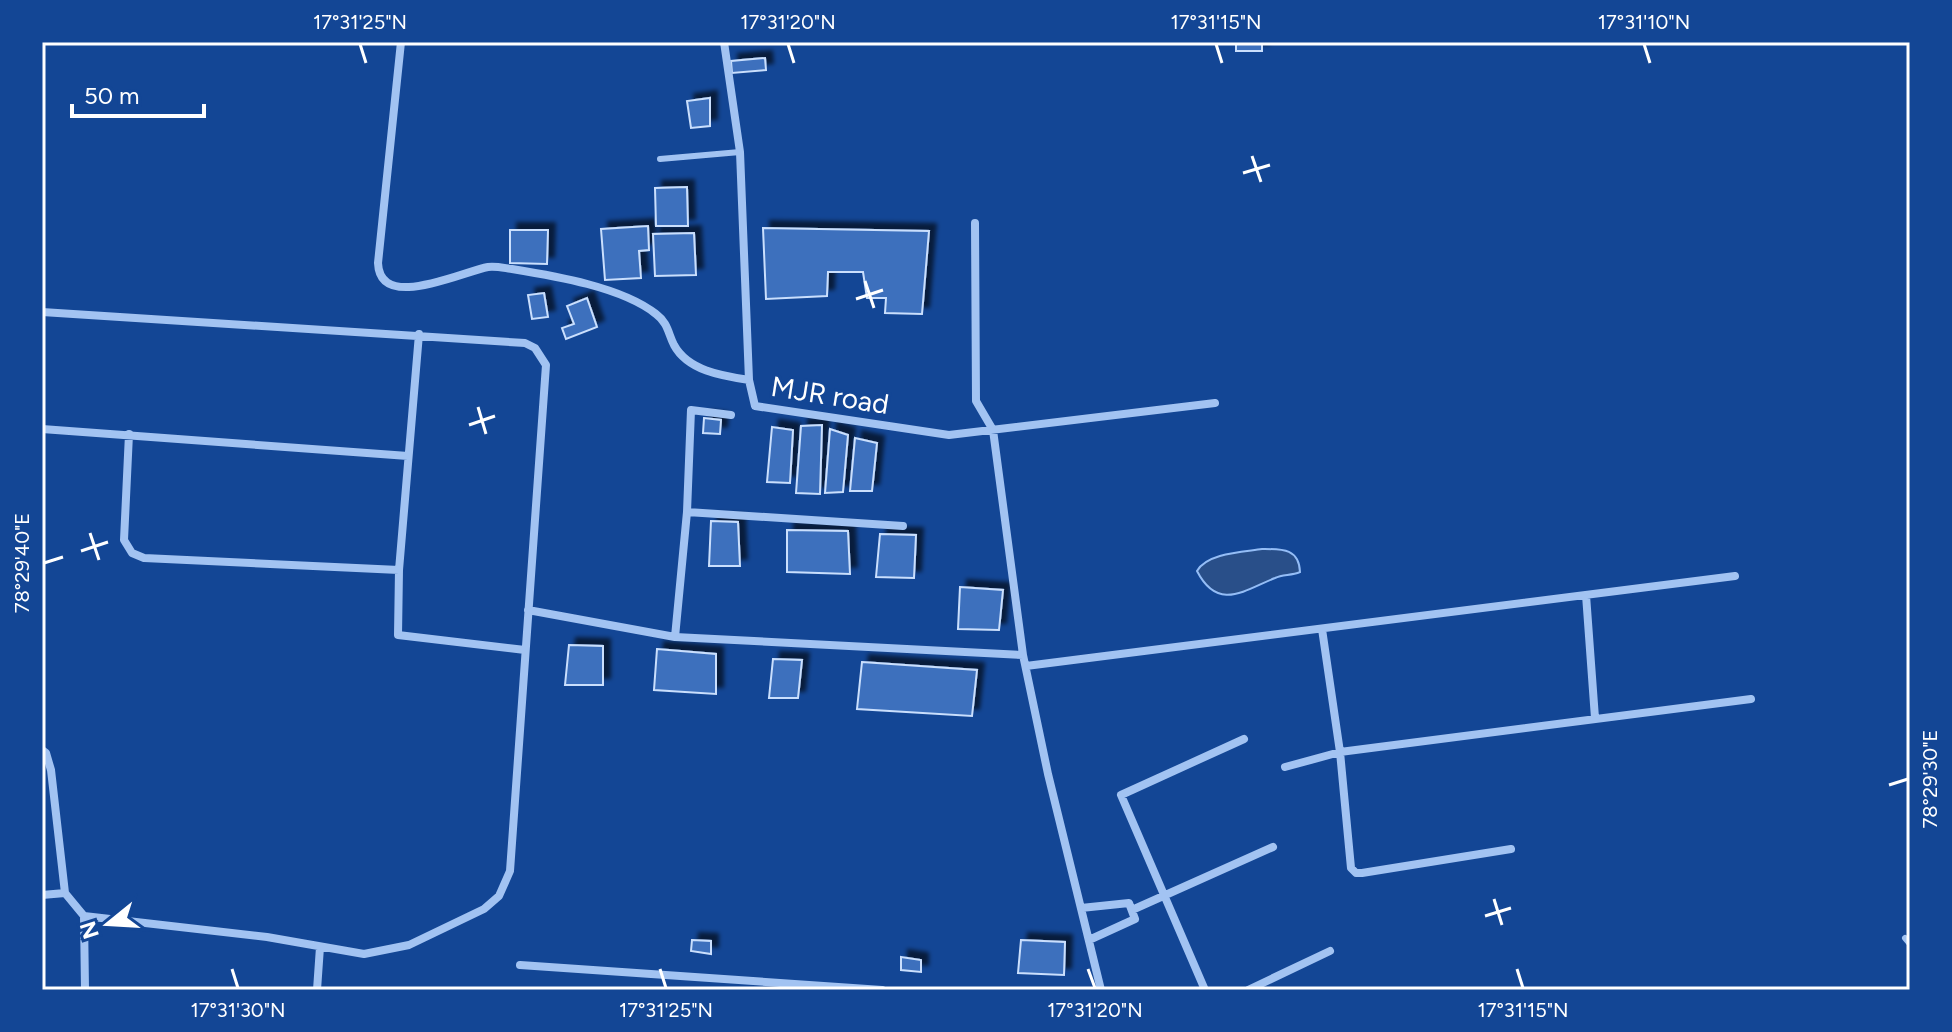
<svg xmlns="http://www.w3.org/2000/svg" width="1952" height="1032" font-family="Figtree,sans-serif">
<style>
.water{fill:#294f89;stroke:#94bdf6;stroke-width:2}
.building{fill:#3c70bd;stroke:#cadffd;stroke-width:2;filter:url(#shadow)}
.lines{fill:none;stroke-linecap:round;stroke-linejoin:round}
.service{stroke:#a2c3f2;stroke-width:6}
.minor{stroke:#a2c3f2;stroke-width:8}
.ticks{fill:none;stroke:#fff;stroke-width:3}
.labels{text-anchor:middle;stroke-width:6;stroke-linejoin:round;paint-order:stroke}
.street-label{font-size:28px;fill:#fff;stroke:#134695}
.neatline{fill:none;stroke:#fff;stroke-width:3}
.ticks-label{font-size:20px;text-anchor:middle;fill:#fff}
</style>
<defs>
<filter id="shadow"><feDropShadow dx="7" dy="-7" stdDeviation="2" flood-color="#0009"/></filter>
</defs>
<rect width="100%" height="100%" fill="#134695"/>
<!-- water -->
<path class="water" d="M1262,549c20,0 37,-1 38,23 -9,4 -17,2 -25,6 -30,12 -57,34 -78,-7 10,-18 46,-19 65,-22z"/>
<!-- building -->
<path class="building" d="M1236,42h26v9h-26z
M765,58l1,12 -34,3 -1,-12z
M710,98v28l-19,2 -4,-27z
M687,187l1,39h-32l-1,-38z
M648,226l1,24 -10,1 2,27 -36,2 -4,-51z
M763,228l166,3 -7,83 -37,-1 1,-15h-19l-4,-26h-35l-1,24 -61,3z
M510,230h38l-1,34 -37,-1z
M694,233l2,42 -41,1 -2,-42z
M544,293l4,24 -16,2 -4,-24z
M587,298l10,29 -31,12 -4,-11 12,-4 -7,-18z
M704,418l17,2 -1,14 -17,-1z
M822,425l-2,69 -24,-1 5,-67z
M772,427l21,3 -3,53 -23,-1z
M830,429l18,6 -5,57 -18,1z
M855,438l22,5 -5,48h-22z
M711,521l27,1 2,44h-31z
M787,530l61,1 2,43 -63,-2z
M880,534l36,1 -2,43 -38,-1z
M960,587l43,3 -4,40 -41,-1z
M569,645l34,1v39h-38z
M657,649l59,5v40l-62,-4z
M773,659l29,1 -4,38h-29z
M862,662l115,8 -5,46 -115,-7z
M692,940l19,1v13l-20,-3z
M1021,940l44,2 -1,33 -46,-2z
M901,957l20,3v12l-20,-2z"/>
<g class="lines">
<!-- service -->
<path class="service" d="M660,159l80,-7
M1905,938l5,6"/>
<!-- minor -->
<path class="minor" d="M401,42l-23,221c2,49 83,9 110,4 8,-1 16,1 24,2 43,7 110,18 144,45 12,9 12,19 18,31 14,26 49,31 75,35
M724,42l16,110 9,228 6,26 194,29 266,-32
M975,223l1,178 17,29 30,225 25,119 53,216
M42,312l483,31 10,5 11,17 -36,506 -11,25 -15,13 -75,36 -45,9 -97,-17 -183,-21
M419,334l-20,236 -1,65 127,15
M42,429l366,27
M129,434l-5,106 8,13 12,5 255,12
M687,512l216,14
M1586,595l9,123
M528,610l147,27 348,18
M1322,629l18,123 11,116 5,5h6l149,-24
M675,637l12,-125 4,-102 40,5
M1026,666l709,-90
M42,750l4,3 5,17 14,123 19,23 1,74
M1285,767l55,-15 411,-53
M42,895l23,-2
M1081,908l48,-5 6,16 -46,21
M1132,910l141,-63
M520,965l362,25
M317,990l3,-43
M1205,990l-84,-195 123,-56
M1248,990l82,-39"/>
</g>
<!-- ticks -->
<path class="ticks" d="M360,44l6,19M788,44l6,19M1216,44l6,19M1644,44l6,19M1252,156l9,26M1243,173l27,-8M865,281l9,27M856,299l27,-9M478,407l8,27M469,425l26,-9M90,533l9,27M81,551l27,-9M44,563l19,-6M1889,785l19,-6M1494,899l8,26M1485,916l26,-8M232,969l6,19M660,969l6,19M1088,969l7,19M1517,969l6,19"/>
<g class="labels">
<!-- street labels -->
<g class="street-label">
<text transform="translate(830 395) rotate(9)" y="10">MJR road</text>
</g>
</g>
<!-- border -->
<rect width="1952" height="1032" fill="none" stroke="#134695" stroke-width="88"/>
<!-- north arrow -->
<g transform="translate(108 924) rotate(252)" stroke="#134695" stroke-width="6" paint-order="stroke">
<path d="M0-6L14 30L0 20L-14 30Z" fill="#ffffff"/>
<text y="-12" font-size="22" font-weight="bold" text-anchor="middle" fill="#ffffff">N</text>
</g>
<!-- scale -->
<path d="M72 104v12h132v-12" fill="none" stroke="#ffffff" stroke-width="4"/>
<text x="84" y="104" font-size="24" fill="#ffffff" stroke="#134695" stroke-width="6" paint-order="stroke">50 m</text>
<rect x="44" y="44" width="1864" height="944" class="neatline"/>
<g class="ticks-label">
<text x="360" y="29">17°31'25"N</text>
<text x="788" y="29">17°31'20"N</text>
<text x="1216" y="29">17°31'15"N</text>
<text x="1644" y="29">17°31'10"N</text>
<text transform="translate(22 563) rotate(-90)" y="7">78°29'40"E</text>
<text transform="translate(1930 779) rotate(-90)" y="7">78°29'30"E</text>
<text x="238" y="1017">17°31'30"N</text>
<text x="666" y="1017">17°31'25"N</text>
<text x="1095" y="1017">17°31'20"N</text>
<text x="1523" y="1017">17°31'15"N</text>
</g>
</svg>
